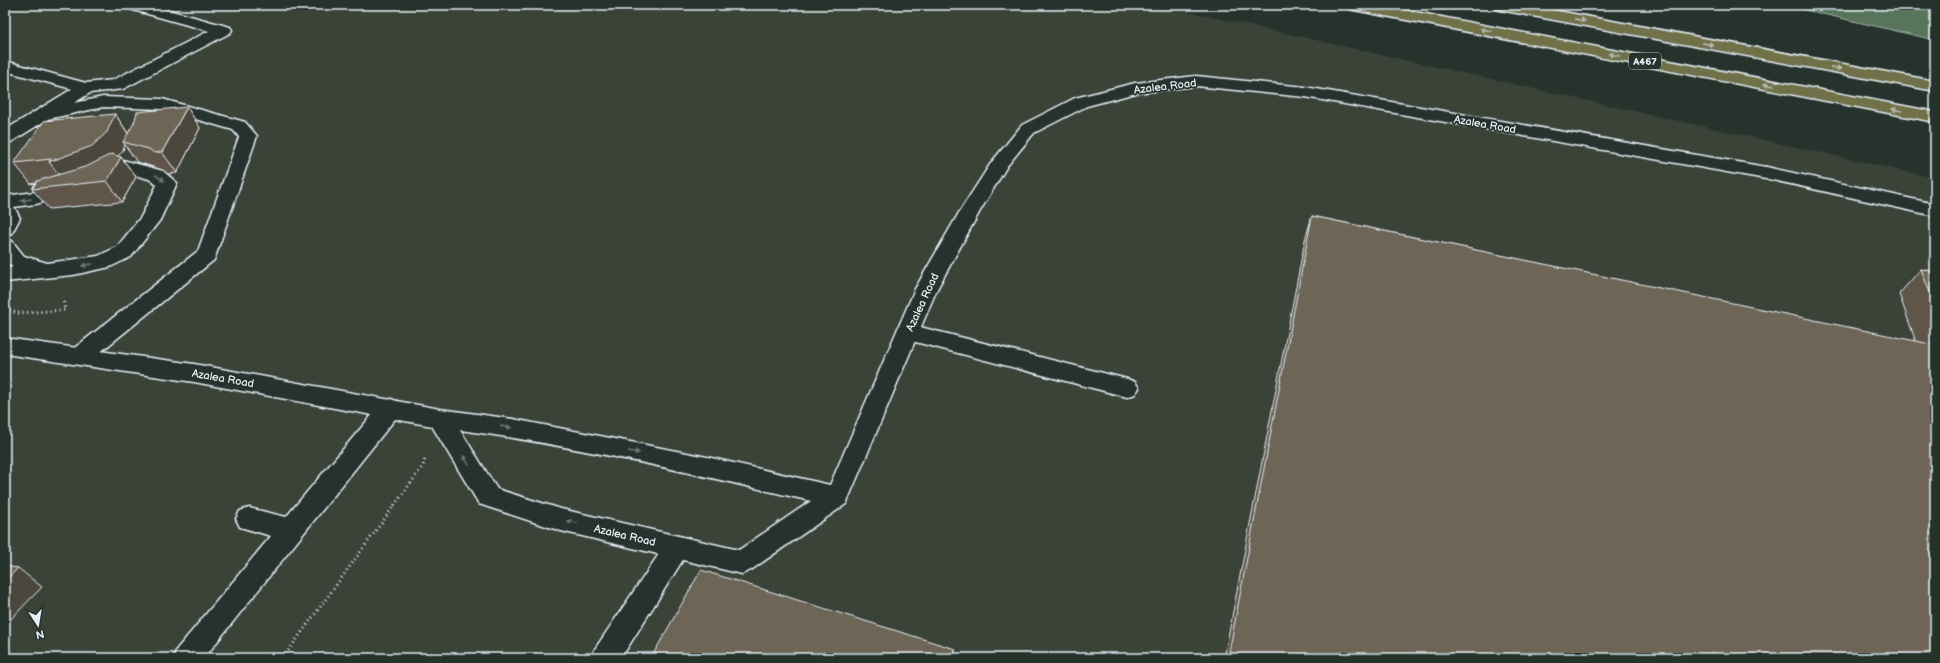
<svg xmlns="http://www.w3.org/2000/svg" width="1940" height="663" font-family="'Balsamiq Sans',sans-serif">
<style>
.built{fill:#3b4239}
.green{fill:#58745b;stroke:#a0b2aa}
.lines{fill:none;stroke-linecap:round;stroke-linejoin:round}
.lane-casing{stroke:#e8f1f8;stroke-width:3}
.street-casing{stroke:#e8f1f8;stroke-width:3}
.primary-casing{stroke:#e8f1f8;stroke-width:3}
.path{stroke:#e8f1f8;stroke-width:3;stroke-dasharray:1 3.5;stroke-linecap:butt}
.lane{fill:#26332d;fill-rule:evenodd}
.street{fill:#26332d;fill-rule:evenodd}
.primary{fill:#6f704a;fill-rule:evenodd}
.wall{fill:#5e574a;stroke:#e8f1f8}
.shaded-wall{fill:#4c473c;stroke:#e8f1f8}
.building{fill:#6d6556;stroke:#e8f1f8}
.oneway{fill:#b8bdb2}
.oneway2{fill:#6a7674}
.labels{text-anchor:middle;stroke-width:3.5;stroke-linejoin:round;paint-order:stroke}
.shield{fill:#26332d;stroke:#aeb8bb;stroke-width:1}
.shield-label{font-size:10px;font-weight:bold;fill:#e8f1f8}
.street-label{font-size:11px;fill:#e8f1f8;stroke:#26332d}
</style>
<rect width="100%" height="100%" fill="#26332d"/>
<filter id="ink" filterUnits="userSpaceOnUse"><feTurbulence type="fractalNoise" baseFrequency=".025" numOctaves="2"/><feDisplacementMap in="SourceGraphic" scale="8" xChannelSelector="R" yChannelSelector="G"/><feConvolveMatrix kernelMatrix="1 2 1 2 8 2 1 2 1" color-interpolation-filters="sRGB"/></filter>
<g filter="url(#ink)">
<!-- built -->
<path class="built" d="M5,5h1153l777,173v480h-1930z"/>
<!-- green -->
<path class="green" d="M1784,5h151v35z"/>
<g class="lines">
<!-- lane casing -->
<g class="lane-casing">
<path id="lane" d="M124,5h26l80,22 2,3 -2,3 -107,56 -33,4 -16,10 29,-6 59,2 83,23 12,14 -43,124 -126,102 -8,2 -8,-2 -3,-6 3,-6 126,-99 41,-114 -6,-7 -72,-21 -58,-2 -55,12 -37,23 -6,2v-14l67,-41 -67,-18v-10l81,22 27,-3 96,-49 -83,-23z
M123,160l40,11 14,12 -17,37 -29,37 -21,10 -37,8 -68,7v-14l8,-1 -8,-7v-21l7,2 12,15 23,7 51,-7 19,-9 24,-30 16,-32 -8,-6 -33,-9 -2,-4 2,-4z
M1766,167l169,37v12l-176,-39 -2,-4 2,-4z
M67,183l7,2 3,4 -3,4 -38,11 -22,3 6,11 -8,15 -7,2v-39l30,-4z
M908,324l219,55 8,3 4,6 -4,6 -8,3 -227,-59 -3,-6 3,-6z
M391,399l8,3 4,6 -4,6 -195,244h-31l4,-9 94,-113 -31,-9 -4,-8 4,-8 9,-3 37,9 97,-115z
M678,536l9,3 4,8 -70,111h-30l4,-9 74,-110z"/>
</g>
<!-- street casing -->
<g class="street-casing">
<path id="street" d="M1196,76l109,11 461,80 7,2 2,4 -2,4 -7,2 -461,-82 -109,-11 -60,7 -49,13 -53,27 -27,33 -27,45 -43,78 -91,215 -95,66 -9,4 -181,-43 -82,-27 -47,-78 -238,-44 -189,-28v-16l189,26 246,45 73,10 194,38 123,28 85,-196 45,-78 31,-48 31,-38 53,-27 60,-15zM460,430c118,16 235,44 351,71l-72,49 -178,-41 -64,-20z"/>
</g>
<!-- primary casing -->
<g class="primary-casing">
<path id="primary" d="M1346,5h33l556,107v10l-581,-112 -6,-2z
M1492,5h34l409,76v10l-435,-81 -6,-2z"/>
</g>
<!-- path -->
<path class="path" d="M5,310l14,3 46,-3 -2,-11
M283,658l140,-192 2,-7"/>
<!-- lane -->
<use href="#lane" class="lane"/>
<!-- street -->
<use href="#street" class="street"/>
<!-- primary -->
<use href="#primary" class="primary"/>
</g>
<!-- wall -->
<path class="wall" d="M187,107l13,21 -23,45 -9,1 -5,-4 -26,-8 -12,-17 -3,7 -4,4 3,1 15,20 -14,25 -73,7 -17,-20 3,-6 -4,1 -17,-21 101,-49 13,19z
M1312,216l604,126 -17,-48 22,-25 14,3v386h-711l81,-418z"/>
<!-- shaded-wall -->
<path class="shaded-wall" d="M187,107l13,21 -23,45 -15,-21z
M115,114l14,21 -6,7 2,3 -3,7 -14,14 -42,17 -17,-21z
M121,157l15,20 -14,25 -15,-21z
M18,568l24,19 -37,38v-44z
M955,649v9h-3z"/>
<!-- building -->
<path class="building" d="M187,107l-25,45 -8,1 -5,-4 -26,-7 11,-19 3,-11z
M115,114l-8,18 -15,14 -43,16 2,-3 -37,4 30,-42z
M111,154l10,3 -14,24 -75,8 5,-8 51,-15z
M1312,216l623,129v313h-707z
M1921,269l14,3v34z
M5,566l13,2 -13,13z
M701,570l254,79 -3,9h-301z"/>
<!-- one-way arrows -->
<defs><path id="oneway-solid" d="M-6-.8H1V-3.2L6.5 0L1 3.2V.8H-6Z"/></defs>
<g class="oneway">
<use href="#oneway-solid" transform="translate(1580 20) rotate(11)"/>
<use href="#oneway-solid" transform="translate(1486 30) rotate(-169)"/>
<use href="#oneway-solid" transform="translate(1708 44) rotate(11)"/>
<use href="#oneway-solid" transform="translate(1614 55) rotate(-169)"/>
<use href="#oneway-solid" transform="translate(1836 68) rotate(11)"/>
<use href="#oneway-solid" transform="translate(1769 85) rotate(-169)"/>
<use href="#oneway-solid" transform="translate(1897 110) rotate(-169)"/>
</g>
<g class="oneway2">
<use href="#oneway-solid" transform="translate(160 178) rotate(33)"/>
<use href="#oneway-solid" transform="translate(26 200) rotate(171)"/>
<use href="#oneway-solid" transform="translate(87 265) rotate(168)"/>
<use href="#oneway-solid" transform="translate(506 427) rotate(8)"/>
<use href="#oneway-solid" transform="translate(634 452) rotate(12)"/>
<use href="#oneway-solid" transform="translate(466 460) rotate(-121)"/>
<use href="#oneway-solid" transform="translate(572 522) rotate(-167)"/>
</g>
</g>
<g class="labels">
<!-- shield labels -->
<rect class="shield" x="1629" y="53" width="32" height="16" rx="3"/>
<g class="shield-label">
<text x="1645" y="65">A467</text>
</g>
<!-- street labels -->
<g class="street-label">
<text transform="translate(1165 86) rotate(-7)" y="4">Azalea Road</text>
<text transform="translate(1485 124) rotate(10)" y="4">Azalea Road</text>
<text transform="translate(922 302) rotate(-65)" y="4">Azalea Road</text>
<text transform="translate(223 378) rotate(10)" y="4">Azalea Road</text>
<text transform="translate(625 535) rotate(13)" y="4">Azalea Road</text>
</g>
</g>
<!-- margin -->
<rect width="1940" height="663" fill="none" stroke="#26332d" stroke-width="20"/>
<rect x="10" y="10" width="1920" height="643" fill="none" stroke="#e8f1f8" stroke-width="1.5" filter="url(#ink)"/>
<!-- north arrow -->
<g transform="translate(38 625) rotate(168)" stroke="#26332d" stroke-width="3" paint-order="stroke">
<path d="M0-3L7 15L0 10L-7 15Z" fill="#e8f1f8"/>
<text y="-6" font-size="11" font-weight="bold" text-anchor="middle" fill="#e8f1f8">N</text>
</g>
</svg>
